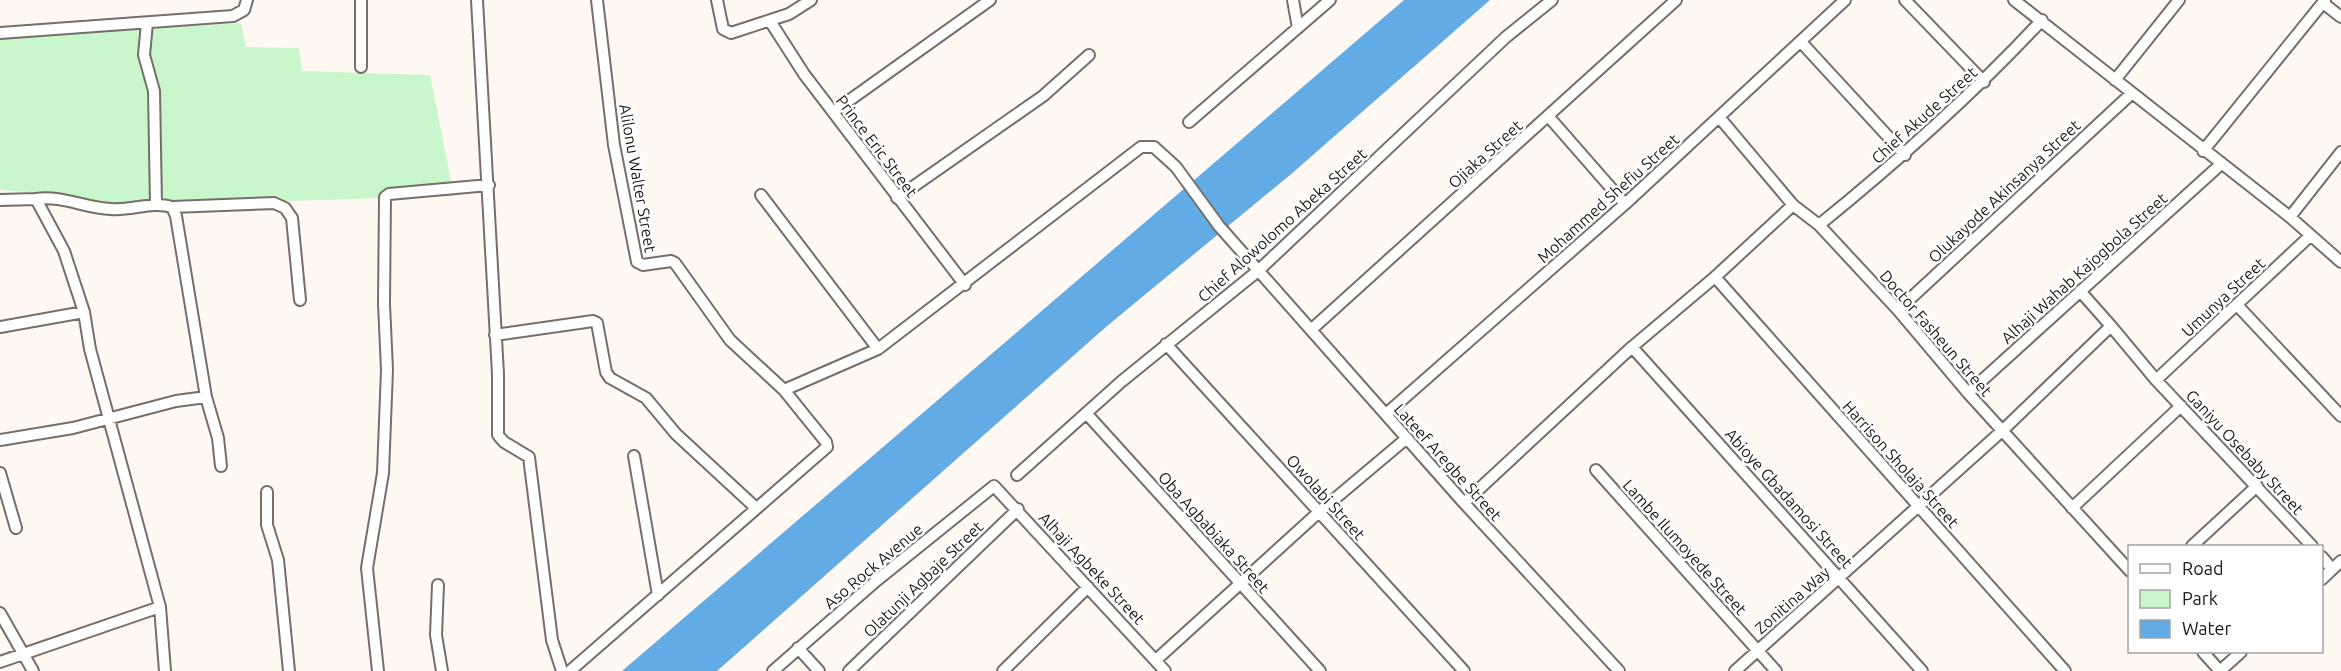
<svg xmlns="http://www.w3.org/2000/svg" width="2341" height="671" font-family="Ubuntu,sans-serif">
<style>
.green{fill:#c9f6ca}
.water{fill:#63abe4}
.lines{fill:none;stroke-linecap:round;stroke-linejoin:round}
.minor-casing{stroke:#766f69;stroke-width:14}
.minor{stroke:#fff;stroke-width:10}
.labels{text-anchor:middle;stroke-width:5;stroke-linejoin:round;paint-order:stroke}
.street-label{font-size:16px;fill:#1c1917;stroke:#fff}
</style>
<rect width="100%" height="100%" fill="#fff8f3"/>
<!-- green -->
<path class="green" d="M241,23l5,24 53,1 3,23 128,4 24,121 -298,9 -54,-1 -57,-11 -45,-3v-152z"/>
<!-- water -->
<path class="water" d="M1404,0h86l-200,175 -183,151 -390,345h-95z"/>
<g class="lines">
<!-- minor casing -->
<g class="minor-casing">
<path id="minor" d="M361,0v67
M477,0l21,374v61l6,7 25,15 23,183 10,31
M717,0l6,29 8,4 58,-19 22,-14
M1293,0l5,28
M1905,0l79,82
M2014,0l276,217 51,45
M2323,3l18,14
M770,21l34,53 161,211
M147,23l-3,32 10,36 2,114
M0,33l233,-17 11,-6 3,-10
M1801,42l104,113
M2115,80l64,-80
M833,112l157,-112
M1549,117l76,87
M1719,117l74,88 26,20 79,85 70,83 162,178
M1189,122l141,-122
M2203,151l122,-151
M761,195l117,154
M897,198l146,-102 46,-41
M36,199c26,-4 49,9 75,10 20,2 41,-8 61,-2l4,9 30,181 12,41 3,28
M0,200l36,-1 28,52 20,61 6,37 70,258 5,64
M172,207l102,-4 11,5 7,10 8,82
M2290,217l51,-65
M1819,225c79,-64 153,-130 223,-205
M1715,277l350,394
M2080,291l31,35
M2237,305l104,111
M1898,310l233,-216
M0,327l84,-15
M1312,329l364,-329
M495,335l98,-14 4,2 9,49 4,6 36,20 30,36 80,74
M1166,344l298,327
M1632,347l290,324
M2156,380l154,-144
M784,390l94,-41 263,-202h13l22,20 43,59 245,277 155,168
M1968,393l252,-228
M1086,413l234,258
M1386,414l239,-210 220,-204
M0,440l73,-12 103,-27 30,-4
M634,456l24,139
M1596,470l180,201
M0,473l16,55
M1017,475l105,-94 137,-111 247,-233 46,-37
M267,492v33l11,35 11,111
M1464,503l168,-156 83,-70 78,-72
M2072,508l109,-102
M2192,546l65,-60
M2322,557l10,12
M2322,579l19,-18
M438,585l-2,50 6,36
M0,613l33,58
M798,648l21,23
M2203,652l17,19
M1156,660l163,-148 88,-74
M0,662l160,-55
M378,671l-11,-103 16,-95 4,-103 -3,-66 1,-107 4,-3 100,-9
M570,671l257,-224 -1,-5 -42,-52 -54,-50 -55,-77 -4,-2 -28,4 -6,-3 -23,-117 -17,-145
M773,671l103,-90 118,-95 171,185
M849,671l169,-162
M1003,671l85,-84
M1735,671l268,-241 108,-104 45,54 156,166
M2220,671l21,-19"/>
</g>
<!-- minor -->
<use href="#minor" class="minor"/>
</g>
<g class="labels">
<!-- street labels -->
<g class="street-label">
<text transform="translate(1924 115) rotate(-42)" y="6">Chief Akude Street</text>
<text transform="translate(877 146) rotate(53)" y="6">Prince Eric Street</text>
<text transform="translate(1485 154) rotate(-42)" y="6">Ojiaka Street</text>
<text transform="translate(638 178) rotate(80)" y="6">Alilonu Walter Street</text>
<text transform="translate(2004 191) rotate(-43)" y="6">Olukayode Akinsanya Street</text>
<text transform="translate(1608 198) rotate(-42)" y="6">Mohammed Shefiu Street</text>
<text transform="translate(1282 225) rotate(-42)" y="6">Chief Alowolomo Abeka Street</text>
<text transform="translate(2084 268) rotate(-42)" y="6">Alhaji Wahab Kajogbola Street</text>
<text transform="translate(2223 297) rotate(-43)" y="6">Umunya Street</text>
<text transform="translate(1936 333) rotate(49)" y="6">Doctor Fasheun Street</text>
<text transform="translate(2245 452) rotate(47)" y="6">Ganiyu Osebaby Street</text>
<text transform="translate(1448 462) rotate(48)" y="6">Lateef Aregbe Street</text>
<text transform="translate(1901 464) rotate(48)" y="6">Harrison Sholaja Street</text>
<text transform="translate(1326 497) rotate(48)" y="6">Owolabi Street</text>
<text transform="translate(1789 498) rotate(48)" y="6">Abioye Gbadamosi Street</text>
<text transform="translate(1214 532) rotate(48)" y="6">Oba Agbabiaka Street</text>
<text transform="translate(1685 547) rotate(48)" y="6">Lambe Ilumoyede Street</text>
<text transform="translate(873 566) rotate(-40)" y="6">Aso Rock Avenue</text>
<text transform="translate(1092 568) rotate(47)" y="6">Alhaji Agbeke Street</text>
<text transform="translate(923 579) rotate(-44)" y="6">Olatunji Agbaje Street</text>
<text transform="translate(1792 600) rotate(-41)" y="6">Zonitina Way</text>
</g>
</g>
<!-- legend -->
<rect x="2128" y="545" width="195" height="108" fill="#ffffff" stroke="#a4a3a2" stroke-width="1.5"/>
<rect x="2140" y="564" width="30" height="9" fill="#ffffff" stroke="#a4a3a2" stroke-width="1.5"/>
<text x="2182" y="575" font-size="18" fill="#1c1917">Road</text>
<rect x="2140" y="590" width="30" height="18" fill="#c9f6ca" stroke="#a4a3a2" stroke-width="1.5"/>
<text x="2182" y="605" font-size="18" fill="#1c1917">Park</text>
<rect x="2140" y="620" width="30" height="18" fill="#63abe4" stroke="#a4a3a2" stroke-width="1.5"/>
<text x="2182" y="635" font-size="18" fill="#1c1917">Water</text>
</svg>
